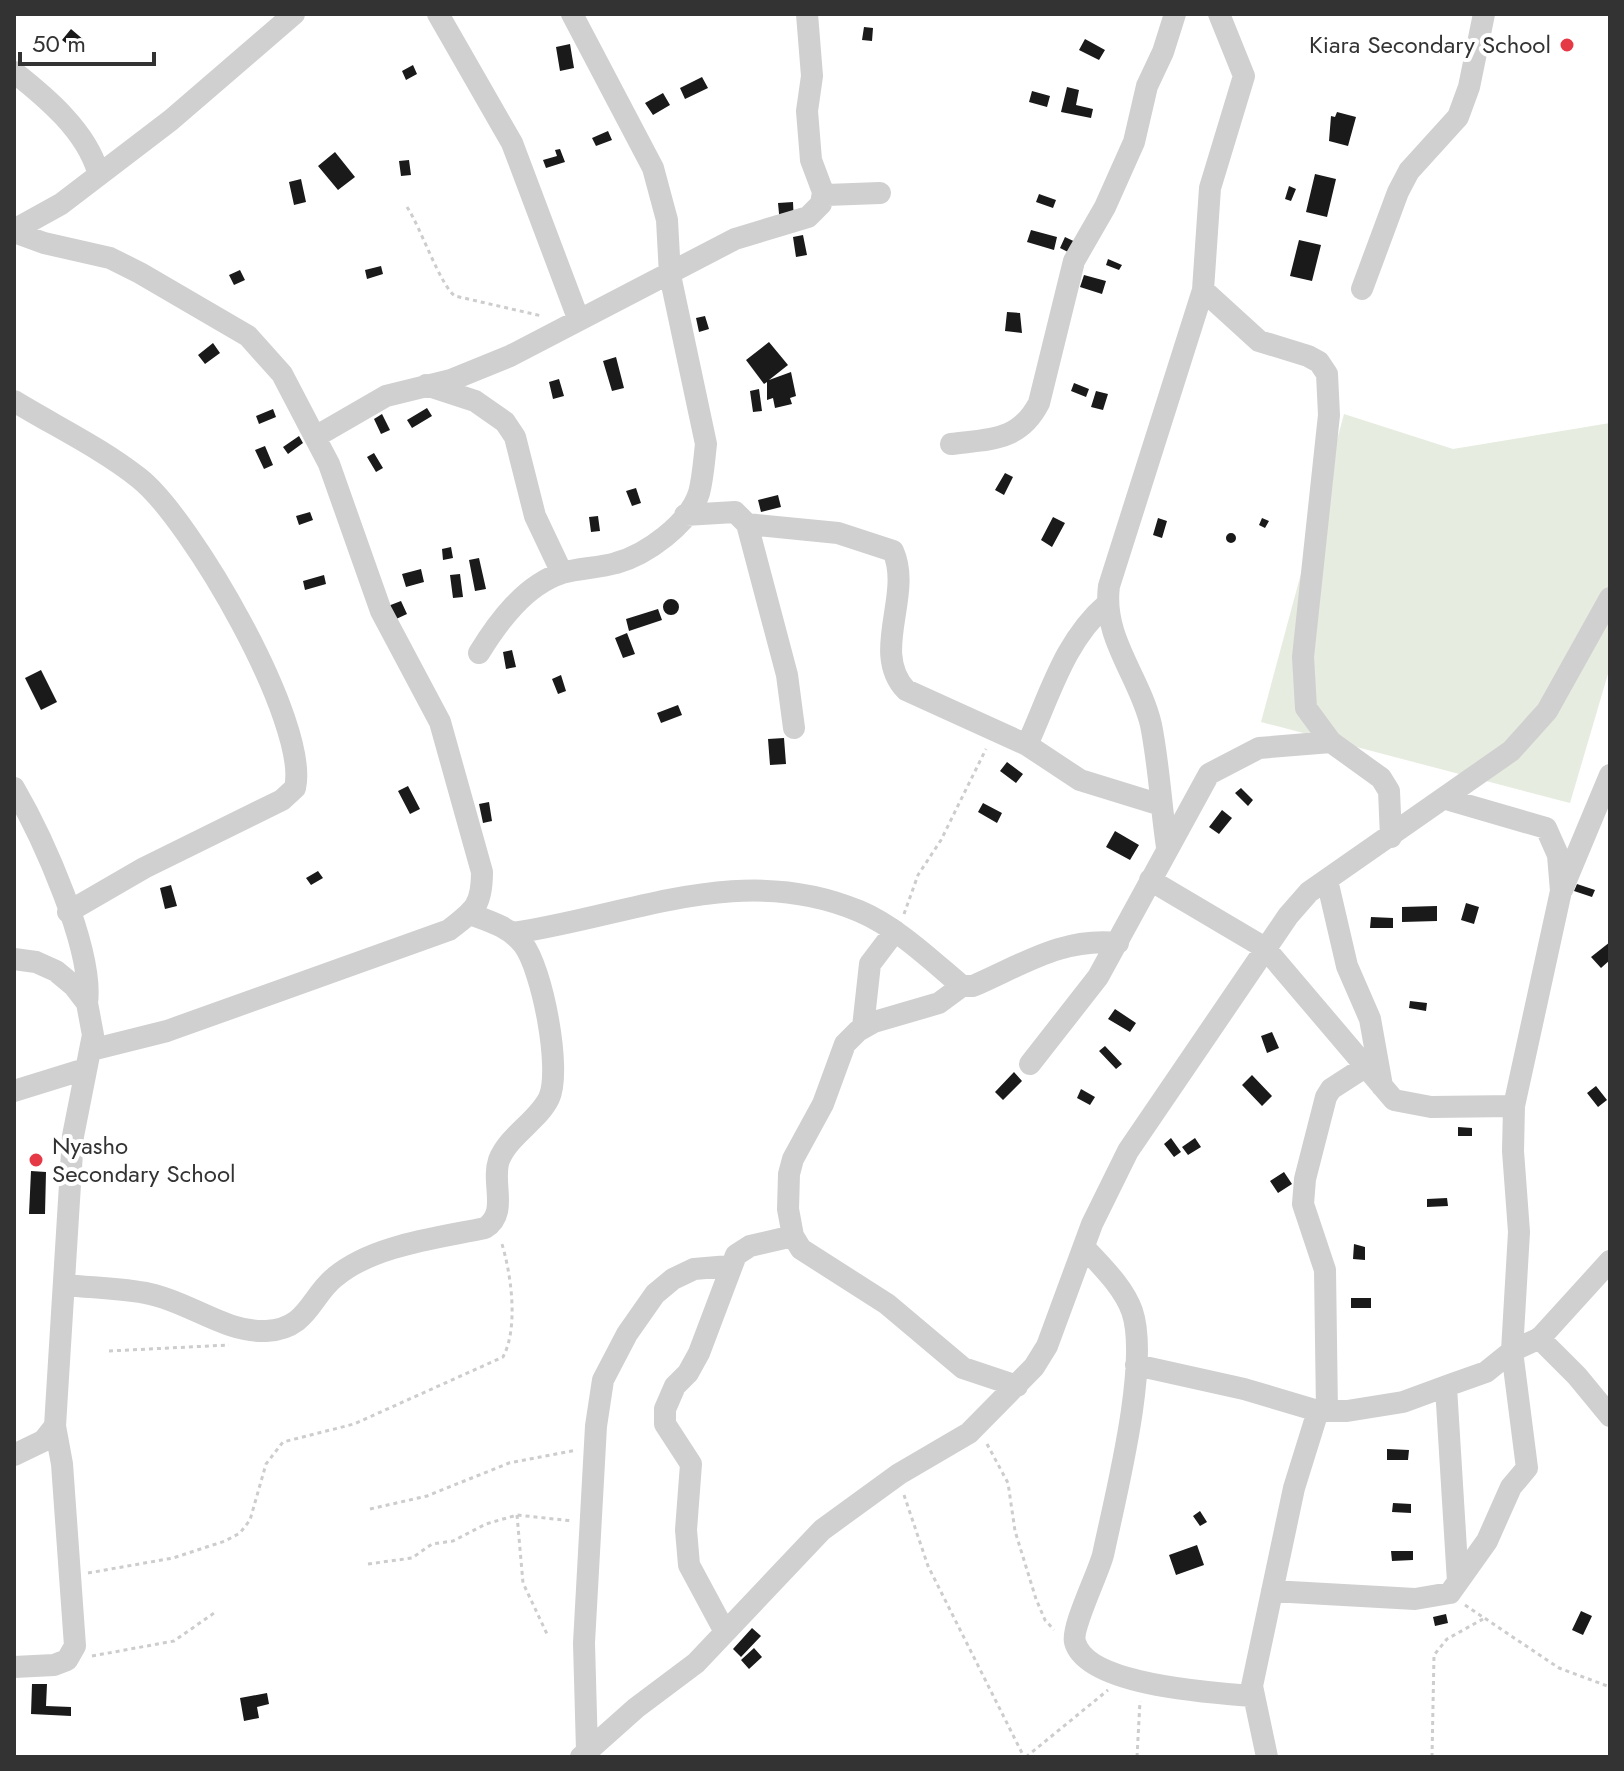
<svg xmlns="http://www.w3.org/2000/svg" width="1624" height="1771" font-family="Jost,sans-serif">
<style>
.green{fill:#e6ecdf}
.building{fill:#1a1a1a}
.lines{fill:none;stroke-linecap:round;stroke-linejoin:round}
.path{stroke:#cdcdcd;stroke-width:3;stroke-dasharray:4 4;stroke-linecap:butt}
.minor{stroke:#d0d0d0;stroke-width:22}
.poi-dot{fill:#e63946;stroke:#fff;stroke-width:3}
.labels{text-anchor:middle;stroke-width:8;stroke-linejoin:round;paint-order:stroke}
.poi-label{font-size:24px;fill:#333;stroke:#fff;text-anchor:end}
</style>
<rect width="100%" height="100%" fill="#fff"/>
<!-- green -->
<path class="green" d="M1344,414l109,35 157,-26v244l-40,136 -309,-81z"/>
<!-- building -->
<path class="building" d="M864,27l9,1 -1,13 -10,-1z
M71,29l14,12 -9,10 -14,-11z
M1085,39l20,11 -6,10 -20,-10z
M570,44l4,24 -14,3 -4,-24z
M413,65l4,9 -11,6 -4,-9z
M702,77l6,11 -23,11 -5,-11z
M1067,87l12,3 -3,15 17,4 -2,9 -30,-6z
M1032,91l18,5 -3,11 -18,-5z
M663,93l7,12 -17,10 -8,-12z
M1337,112l19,5 -8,29 -19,-5 2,-25 4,1z
M608,131l4,9 -16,6 -4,-8z
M560,149l5,13 -19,6 -3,-8 14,-4 -2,-6z
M335,152l20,25 -17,13 -20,-24z
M409,160l2,15 -10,1 -2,-15z
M1315,174l21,5 -9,38 -21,-5z
M301,179l5,23 -12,3 -5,-23z
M1289,186l7,3 -5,12 -6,-2z
M1039,194l17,6 -3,8 -17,-6z
M793,202l1,21 -14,1 -2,-21z
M1031,230l26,7 -3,13 -27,-8z
M803,235l4,20 -11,2 -3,-20z
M1065,237l21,10 -6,11 -20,-10z
M1299,240l22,5 -9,36 -22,-5z
M1108,259l14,6 -3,5 -13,-5z
M381,266l2,8 -16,5 -2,-9z
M240,270l5,10 -11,5 -5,-10z
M1084,275l22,6 -4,13 -22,-7z
M1007,312l13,1 2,20 -17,-2z
M705,316l4,13 -10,3 -3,-14z
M769,342l19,23 -19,15 22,-8 5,24 -6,2 2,6 -17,4 -2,-10 -6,2v-18l-3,2 -18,-24z
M213,343l7,10 -15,11 -7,-9z
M616,357l8,31 -12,3 -9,-30z
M559,379l5,17 -11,3 -4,-17z
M1074,383l15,6 -3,8 -15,-6z
M759,389l3,22 -9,1 -3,-21z
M1096,391l12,3 -5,16 -12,-3z
M427,408l5,8 -20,12 -5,-8z
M273,409l3,8 -17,7 -3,-8z
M382,414l8,16 -9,4 -7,-15z
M299,436l4,7 -15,11 -5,-7z
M265,446l8,19 -9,4 -9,-19z
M374,453l9,15 -7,4 -9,-15z
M1005,473l8,4 -9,18 -9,-5z
M636,488l5,15 -9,3 -6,-15z
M778,495l3,12 -20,5 -3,-12z
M310,512l3,8 -14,5 -3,-9z
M598,516l2,15 -9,1 -2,-15z
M1053,517l12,6 -13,24 -11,-7z
M1158,518l9,3 -5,17 -9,-3z
M1262,518l7,3 -4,7 -6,-3z
M1226 538a5 5 0 1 1 10 0a5 5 0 1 1-10 0Z
M451,547l2,11 -10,2 -1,-11z
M479,558l7,31 -11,2 -6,-31z
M421,569l3,13 -18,5 -4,-13z
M460,574l3,23 -10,1 -3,-23z
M324,575l2,9 -21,6 -2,-9z
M663 607a8 8 0 1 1 16 0a8 8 0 1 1-16 0Z
M401,601l6,13 -13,6 -6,-14z
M658,609l4,11 -33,11 -3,-12z
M627,633l8,21 -12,4 -8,-20z
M512,650l4,17 -10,2 -3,-17z
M41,670l16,32 -16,8 -16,-32z
M561,675l5,16 -8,3 -6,-15z
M678,705l4,10 -21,8 -4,-10z
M784,738l2,26 -16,1 -2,-26z
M1007,762l16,12 -7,9 -16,-12z
M408,786l12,23 -10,5 -12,-23z
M1241,788l12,12 -5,6 -13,-13z
M489,802l3,19 -9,2 -4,-19z
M983,803l19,10 -5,10 -19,-11z
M1222,810l10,8 -13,16 -10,-7z
M1115,831l24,14 -9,15 -24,-13z
M318,871l5,7 -12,7 -5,-7z
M1577,884l18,6 -3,7 -18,-6z
M171,885l6,21 -12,3 -5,-21z
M1466,903l13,4 -5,17 -13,-4z
M1437,906v15l-35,1v-15z
M1371,917l22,1v10h-23z
M1610,942v18l-9,8 -10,-11z
M1410,1001l17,2 -1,8 -17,-3z
M1115,1009l21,14 -6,9 -22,-13z
M1272,1032l7,16 -12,5 -6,-17z
M1105,1046l17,18 -6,5 -17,-18z
M1014,1072l8,9 -19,19 -8,-8z
M1252,1075l20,21 -10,10 -20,-21z
M1596,1086l11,14 -9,7 -11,-14z
M1081,1089l14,8 -5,8 -13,-7z
M1458,1127l14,1v8h-14z
M1171,1138l10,14 -7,5 -10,-13z
M1195,1138l6,9 -13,8 -6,-8z
M31,1171l15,1 -1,42h-16z
M1284,1172l8,12 -14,9 -8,-12z
M1447,1198l1,8 -21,1v-8z
M1354,1244l11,3v13l-12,-1z
M1351,1298h20v10h-20z
M1387,1449l22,1 -1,10h-21z
M1393,1503l18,1v9l-19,-1z
M1200,1511l7,11 -7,4 -7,-10z
M1197,1545l7,20 -28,10 -7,-20z
M1391,1551h22v9l-21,1z
M1581,1611l11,5 -9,19 -11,-5z
M1446,1614l2,9 -13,3 -2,-9z
M752,1628l9,8 -20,21 -8,-8z
M754,1648l8,9 -13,12 -8,-9z
M32,1684h15l-1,22 25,1v9l-40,-2z
M267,1693l2,11 -12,3 2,11 -15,3 -4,-23z"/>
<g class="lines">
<!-- path -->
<path class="path" d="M407,207c14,21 33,78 48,89l87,20
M904,914l14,-39 23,-35 45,-91
M109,1351l120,-6
M987,1444l21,39 7,48 21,68 9,21 9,10
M904,1495l24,71 96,191
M370,1509l57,-13 82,-33 68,-13
M517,1515l6,68 24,51
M368,1564l44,-6 20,-14 21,-3 33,-17 31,-9 56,6
M88,1573l85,-15 52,-17 15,-8 10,-13 16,-56 17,-22 71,-18 149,-67c16,-30 8,-85 -2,-116
M1465,1605l94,63 51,19
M92,1656l82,-15 40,-28
M1026,1757l82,-67
M1137,1757l3,-56
M1432,1757l2,-102 13,-16 36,-20"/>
<!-- minor -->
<path class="minor" d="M438,14l74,129 66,175
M14,72c33,26 72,59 84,100
M823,199l3,-4 54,-2
M14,230l47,-26 110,-84 123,-106
M14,232l30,11 66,15 30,15 108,63 34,38 47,90 52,147 59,111 42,150c0,33 -7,38 -33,58l-282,101 -76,19
M1362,289l36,-97 11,-21 49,-54 11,-30 15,-73
M1203,290l56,51 49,15 11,6 8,12 2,41 -26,242 3,51 25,34 50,36 8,13 2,46
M426,385l49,16 30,21 10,15 20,79 27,57
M14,401c41,25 87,47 125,77 52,41 171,246 156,310l-13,12 -138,68 -76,44
M315,437l71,-41 65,-16 59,-24 225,-117 73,-22 13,-13 2,-12 -12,-32 -4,-49 5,-35 -5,-62
M951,444c38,-5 68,-2 88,-41l35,-142 31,-54 29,-65 13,-56 16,-34 12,-38
M685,515l50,-3 12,12 40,151 7,53
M747,524l91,9 55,18c20,44 -23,101 13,139l121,55 53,35 81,25
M479,653c19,-31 46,-68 83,-80 17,-5 37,-5 54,-10 30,-8 73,-39 83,-70 4,-15 5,-32 7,-49l-36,-169 -3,-55 -14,-52 -81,-154
M1027,745c23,-50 37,-104 80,-141
M14,788c28,48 80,162 73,215
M1167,847c-6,-40 -8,-82 -16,-122 -11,-48 -49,-87 -42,-139l94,-296 7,-102 34,-112 -25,-62
M1150,880l115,68 129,152 37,7 83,-1
M1327,880l20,86 23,53 12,67
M1562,890l48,-115
M513,933c117,-17 228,-72 346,-22 38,16 72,49 103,75h11c49,-21 89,-49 145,-43
M14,959l22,3 20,9 18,15 13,17 6,32 -20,101 -18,290 -12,15 -29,14
M962,986l-23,17 -65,19 -16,9 -13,13 -22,60 -30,55 -4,15 -1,35 5,27 8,13 86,55 76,64 54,18
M863,1027l7,-63 25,-33
M1030,1064l68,-87 111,-203 50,-26 72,-6
M14,1091l71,-22
M1084,1247c17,19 39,39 48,64 18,52 -17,187 -29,244 -5,19 -32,73 -28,87 12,44 140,51 178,54
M65,1285c28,3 58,3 85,9 39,8 76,39 116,37 42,-2 44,-34 69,-54 38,-32 103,-39 150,-49 24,-15 6,-45 14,-68 10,-25 39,-39 50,-62 13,-28 -7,-130 -26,-154 -13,-17 -34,-23 -53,-30
M1539,1338l38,38 33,40
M1136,1365l108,24 74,22h29l56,-9 49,-18 34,-12 26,-21 7,-119 -6,-81 1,-45 47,-215 -3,-36 -12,-27 -100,-29
M1446,1387l12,195
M1327,1411l-2,-141 -22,-66 2,-25 21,-82 5,-8 34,-22
M1272,1591l143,8 35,-6 37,-52 24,-54 16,-19 -15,-117 28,-13 70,-77
M725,1632l-36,-67 -3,-35 5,-66 -26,-40v-15l10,-23 13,-13 11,-20 37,-98 14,-9 43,-10
M14,1667l40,-2 13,-5 8,-14 -13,-182 -7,-38
M587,1751l-3,-108 12,-217 7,-46 24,-46 28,-40 18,-15 21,-10 35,-3
M581,1757l55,-49 60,-45 126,-133 77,-56 70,-41 65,-66 13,-21 45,-122 36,-73 160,-235 21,-24 202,-141 36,-40 63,-113
M1267,1757l-15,-71 42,-198 24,-77"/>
</g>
<!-- markers -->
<g class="poi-dot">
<circle cx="1567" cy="45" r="8"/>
<circle cx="36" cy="1160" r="8"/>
</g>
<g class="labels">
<!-- poi labels -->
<g class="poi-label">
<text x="1551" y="53">Kiara Secondary School</text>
<text x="52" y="1154" text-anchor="start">Nyasho<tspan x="52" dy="28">Secondary School</tspan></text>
</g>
</g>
<!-- border -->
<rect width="1624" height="1771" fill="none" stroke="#333333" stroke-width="32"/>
<!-- scale -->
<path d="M20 52v12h134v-12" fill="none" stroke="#333333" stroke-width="4"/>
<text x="32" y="52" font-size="24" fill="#333333" stroke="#ffffff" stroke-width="6" paint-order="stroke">50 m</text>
</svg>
